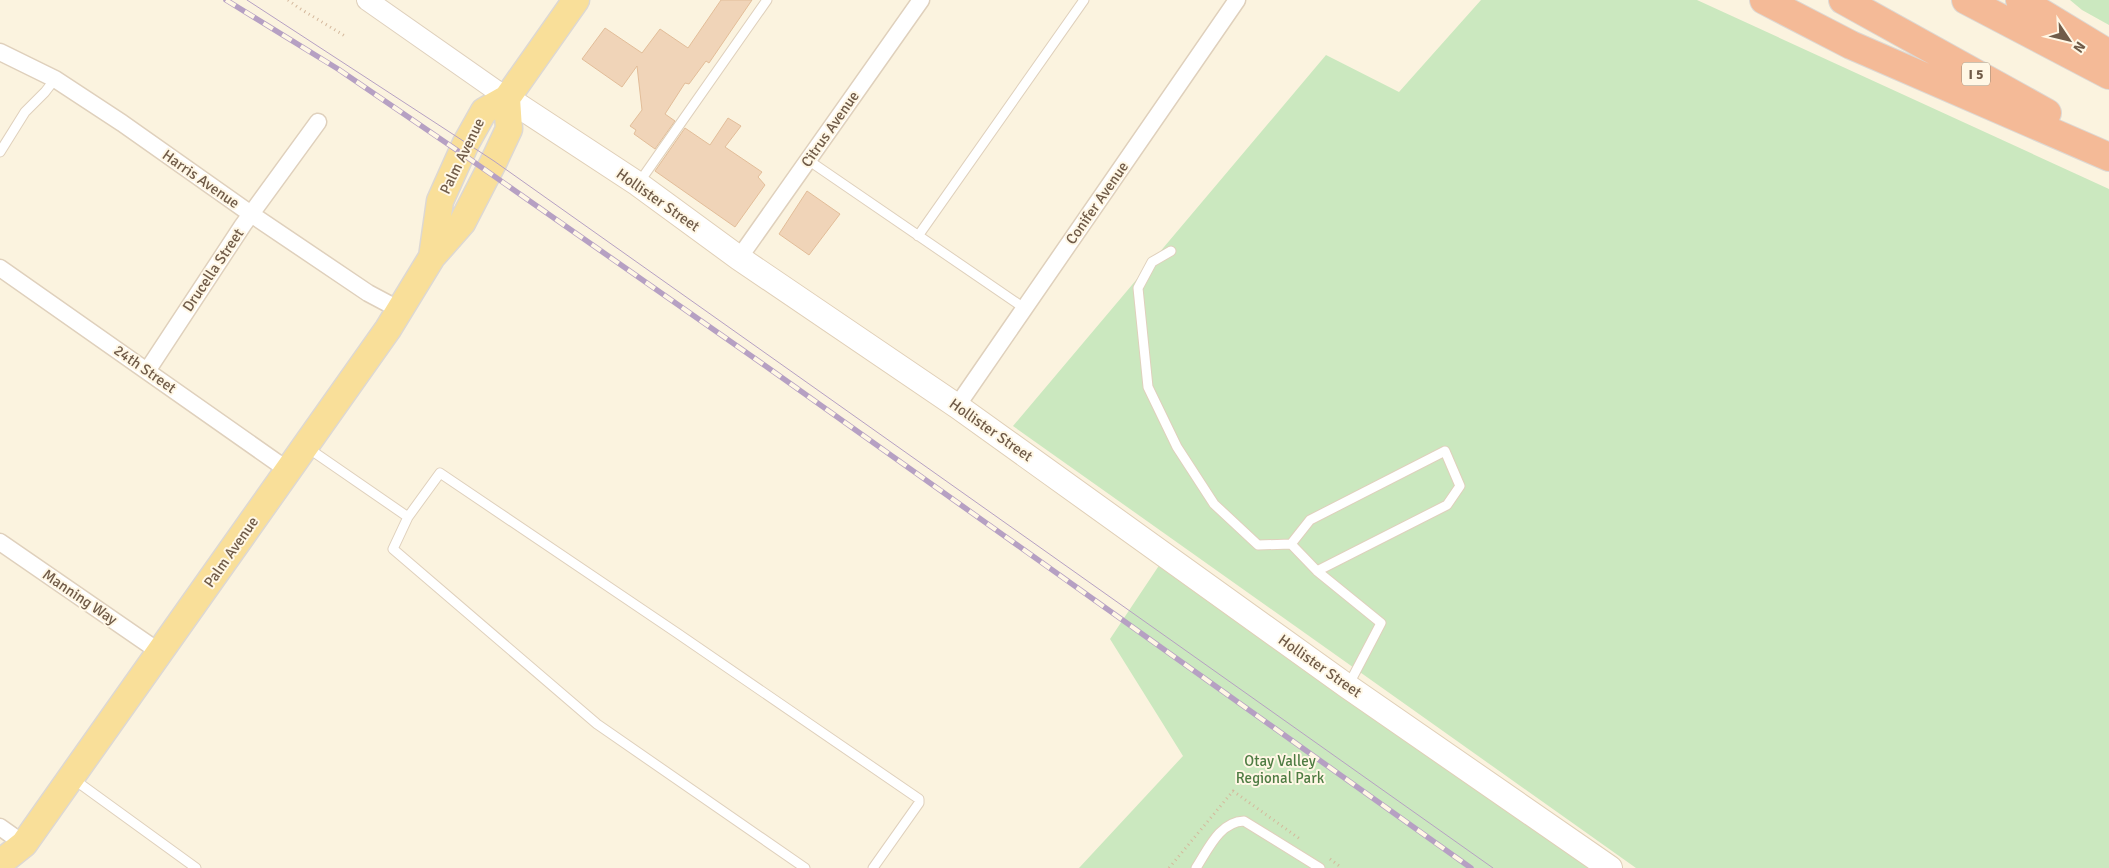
<svg xmlns="http://www.w3.org/2000/svg" width="2109" height="868" font-family="Signika,sans-serif">
<style>
.green{fill:#cbe8bf}
.building{fill:#f0d4b8;stroke:#e2bd99}
.lines{fill:none;stroke-linecap:round;stroke-linejoin:round}
.service-casing{stroke:#dfd0bc;stroke-width:11}
.minor-casing{stroke:#dfd0bc;stroke-width:19}
.tertiary-casing{stroke:#dfd0bc;stroke-width:22}
.secondary-casing{stroke:#e0cfb7;stroke-width:26}
.primary-casing{stroke:#ddd8d3;stroke-width:29}
.motorway-casing{stroke:#ddd8d3;stroke-width:30}
.path{stroke:#d4b89c;stroke-width:3;stroke-dasharray:1 4;stroke-linecap:butt}
.service{stroke:#fff;stroke-width:9}
.minor{stroke:#fff;stroke-width:16}
.tertiary{stroke:#fff;stroke-width:20}
.secondary{stroke:#fff;stroke-width:24}
.primary{stroke:#f9df99;stroke-width:26}
.motorway{stroke:#f4ba97;stroke-width:28}
.tram{stroke:#b6a0c3;stroke-width:1}
.rail-casing{stroke:#b6a0c3;stroke-width:5.5}
.rail{stroke:#fff7e5;stroke-width:4;stroke-dasharray:11;stroke-linecap:butt}
.labels{text-anchor:middle;stroke-width:4;stroke-linejoin:round;paint-order:stroke}
.shield{fill:#fff7e5;stroke:#9b8a77;stroke-width:1}
.shield-label{font-size:14px;font-weight:bold;fill:#705b48}
.street-label{font-size:15px;fill:#705b48;stroke:#fff7e5}
.park-label{font-size:15px;fill:#4e7c43;stroke:#fff7e5}
</style>
<rect width="100%" height="100%" fill="#fbf3df"/>
<!-- green -->
<path class="green" d="M1481,0h216l412,189v679h-473l-623,-442 313,-371 73,37z
M2070,0h39v25l-27,-15z
M1160,564l430,304h-511l104,-112 -73,-117z"/>
<!-- building -->
<path class="building" d="M721,0h31l-43,63 -3,-2 -17,23 -4,-1 -20,31 10,7 -20,28 -21,-15 2,-4 -6,-4 12,-16 -5,-44 -15,21 -40,-28 23,-31 37,25 18,-24 28,19z
M728,118l13,8 -16,21 37,25 -4,5 7,8 -30,42 -80,-56 30,-43 25,17z
M807,191l33,23 -31,41 -30,-21z"/>
<g class="lines">
<!-- service casing -->
<g class="service-casing">
<path id="service" d="M0,152l25,-40 20,-20 10,-13
M808,160l216,148
M638,184l129,-184
M918,236l166,-236
M1171,251l-19,11 -14,26 10,99 29,60 37,57 44,41 33,-1
M308,448l100,69
M1317,571l130,-66 13,-19 -15,-35 -135,69 -19,24 26,27 64,52 -33,63
M72,778l124,90
M805,868l-208,-144 -204,-175 15,-32 32,-44 237,160 242,166v4l-46,65
M1196,868c12,-18 23,-46 48,-47l76,47"/>
</g>
<!-- minor casing -->
<g class="minor-casing">
<path id="minor" d="M0,52l55,27 67,44 129,91 117,79 32,17
M739,258l182,-258
M0,268l289,203
M147,371l96,-146 75,-103
M957,406l280,-406
M0,542l161,111
M0,827l24,17"/>
</g>
<!-- tertiary casing -->
<g class="tertiary-casing">
<path id="tertiary" d="M367,0l140,98"/>
</g>
<!-- secondary casing -->
<g class="secondary-casing">
<path id="secondary" d="M507,98l131,86 101,74 218,148 390,280 263,182"/>
</g>
<!-- primary casing -->
<g class="primary-casing">
<path id="primary" d="M432,257l8,-56 26,-58 18,-32 23,-13 69,-98
M0,863l24,-19 364,-515 44,-72 30,-34 32,-62 15,-32 -2,-31"/>
</g>
<!-- motorway casing -->
<g class="motorway-casing">
<path id="motorway" d="M1764,0l87,45 258,112
M1843,0l204,113
M1966,0l143,75
M2020,0l89,54"/>
</g>
<!-- path -->
<path class="path" d="M288,0l11,8 46,28
M1330,859l12,9
M1169,868l64,-77 67,48"/>
<!-- service -->
<use href="#service" class="service"/>
<!-- minor -->
<use href="#minor" class="minor"/>
<!-- tertiary -->
<use href="#tertiary" class="tertiary"/>
<!-- secondary -->
<use href="#secondary" class="secondary"/>
<!-- primary -->
<use href="#primary" class="primary"/>
<!-- motorway -->
<use href="#motorway" class="motorway"/>
<!-- tram -->
<path class="tram" d="M247,0l247,161 999,707"/>
<!-- rail casing -->
<g class="rail-casing">
<path id="rail" d="M226,0l112,69 123,84 306,214 704,501"/>
</g>
<!-- rail -->
<use href="#rail" class="rail"/>
</g>
<g class="labels">
<!-- shield labels -->
<rect class="shield" x="1962" y="62.5" width="28" height="23" rx="4"/>
<g class="shield-label">
<text x="1976" y="79">I 5</text>
</g>
<!-- street labels -->
<g class="street-label">
<text transform="translate(830 129) rotate(-55)" y="5">Citrus Avenue</text>
<text transform="translate(462 156) rotate(-64)" y="5">Palm Avenue</text>
<text transform="translate(201 179) rotate(35)" y="5">Harris Avenue</text>
<text transform="translate(658 200) rotate(35)" y="5">Hollister Street</text>
<text transform="translate(1097 203) rotate(-55)" y="5">Conifer Avenue</text>
<text transform="translate(213 270) rotate(-56)" y="5">Drucella Street</text>
<text transform="translate(145 369) rotate(35)" y="5">24th Street</text>
<text transform="translate(991 430) rotate(35)" y="5">Hollister Street</text>
<text transform="translate(231 552) rotate(-55)" y="5">Palm Avenue</text>
<text transform="translate(80 597) rotate(34)" y="5">Manning Way</text>
<text transform="translate(1320 666) rotate(35)" y="5">Hollister Street</text>
</g>
<!-- park labels -->
<g class="park-label">
<text x="1280" y="766">Otay Valley<tspan x="1280" dy="17">Regional Park</tspan></text>
</g>
</g>
<!-- north arrow -->
<g transform="translate(2069 40) rotate(125)" stroke="#fff7e5" stroke-width="4" paint-order="stroke">
<path d="M0-4L9 19L0 12L-9 19Z" fill="#705b48"/>
<text y="-8" font-size="14" font-weight="bold" text-anchor="middle" fill="#705b48">N</text>
</g>
</svg>
